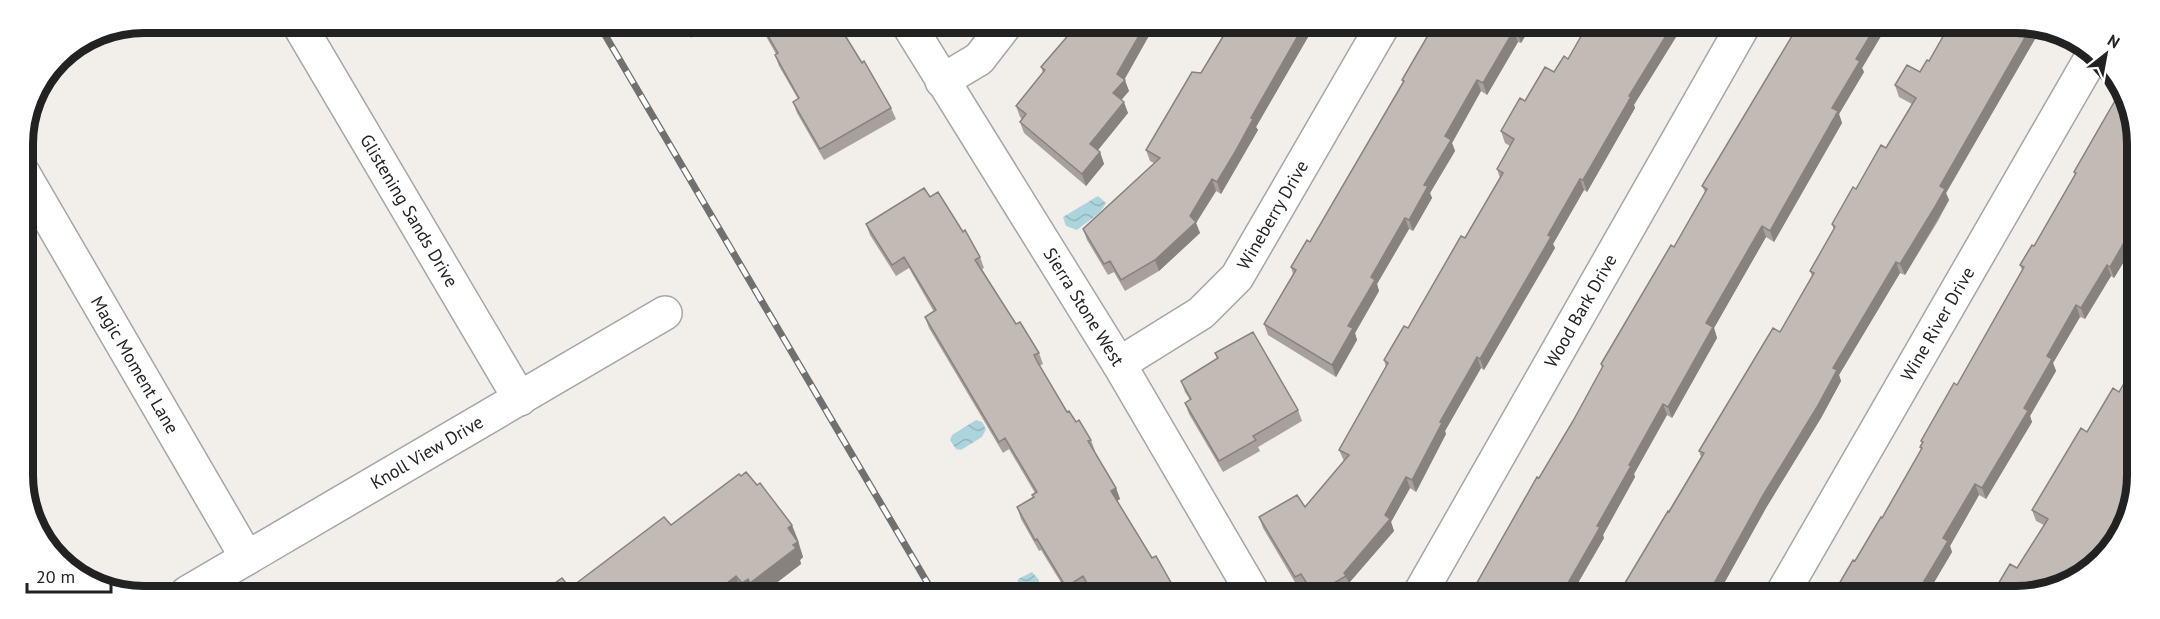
<svg xmlns="http://www.w3.org/2000/svg" width="2160" height="619" font-family="'PT Sans',sans-serif">
<style>
.water{fill:url(#water-waves)}
.lines{fill:none;stroke-linecap:round;stroke-linejoin:round}
.minor-casing{stroke:#a6a6a6;stroke-width:36}
.minor{stroke:#fff;stroke-width:33}
.rail-casing{stroke:#707070;stroke-width:7}
.rail{stroke:#fff;stroke-width:4.5;stroke-dasharray:14;stroke-linecap:butt}
.wall{fill:#a7a09c}
.shaded-wall{fill:#88827f}
.building{fill:#c2bab5;stroke:#88827f;stroke-width:1.5}
.labels{text-anchor:middle;stroke-width:4.5;stroke-linejoin:round;paint-order:stroke}
.street-label{font-size:18px;fill:#222;stroke:#fff}
.rim{fill:none;stroke:#222;stroke-width:8}
</style>
<defs>
<pattern id="water-waves" width="16" height="10" patternUnits="userSpaceOnUse" patternTransform="scale(1.5)"><rect width="16" height="10" fill="#acd4dd"/><path d="M0 5q4-4 8 0t8 0" fill="none" stroke="#94b6bd"/></pattern>
</defs>
<rect width="100%" height="100%" fill="#f2eee9"/>
<!-- water -->
<path class="water" d="M685,24h32l1,6 -5,6 -14,-2 -8,4 -3,-3 2,-4z
M1098,196l8,7c-6,12 -19,18 -29,27l-11,-4 -3,-9z
M976,420l6,2 4,7 -4,8 -21,13 -5,-1 -6,-9 2,-5z
M1032,572l7,8 -1,12 5,2h-21l1,-4 -6,-4 1,-7z"/>
<g class="lines">
<!-- minor casing -->
<g class="minor-casing">
<g id="minor">
<path id="s1" d="M298,23l222,376"/>
<path id="s2" d="M908,24l211,340 135,231"/>
<path d="M942,81l37,-22 27,-35"/>
<path id="s3" d="M23,173l224,385"/>
<path id="s4" d="M1119,364l82,-51 36,-36 146,-252"/>
<path id="s5" d="M187,593l478,-280"/>
<path id="s6" d="M1419,595l324,-569"/>
<path id="s7" d="M1781,596l313,-543"/>
</g>
</g>
<!-- minor -->
<use href="#minor" class="minor"/>
<!-- rail casing -->
<g class="rail-casing">
<path id="rail" d="M598,23l336,571"/>
</g>
<!-- rail -->
<use href="#rail" class="rail"/>
</g>
<!-- wall -->
<path class="wall" d="M759,24h79l24,39 29,45 5,11 -72,41 -27,-47 -4,-11 5,-3 -19,-33 -4,-11 1,-1z
M1155,25l-31,55 5,11 -8,9 7,13 -30,37 2,2 4,12 -18,22 -62,-53 -4,-11 2,-3 -2,-2 -4,-11 27,-33 -2,-6z
M1155,25h25l-6,10z
M1229,25h86l-59,102 2,3 -19,33 -18,31 -5,-3 -20,32 4,10 -41,38 -34,20 -11,-19 -6,3 -21,-35 -4,-11 71,-66 -4,-2 -4,-11 55,-77z
M1434,25h98l-11,18 -3,-1 -31,53 -6,-4 -29,52 3,8 -25,42 2,5 -19,33 -4,-2 -32,55 2,7 -24,42 2,7 -21,37 -68,-42 -4,-11 29,-50 -2,-7 19,-25 93,-159 -1,-3z
M1798,26h89l-25,42 2,4 -25,42 3,9 -68,119 -8,-5 -52,91 3,10 -45,80 -5,-3 -33,59 1,3 -32,58 1,3 -33,57h-101l103,-174 29,-53 -1,-4 73,-117 31,-55 -3,-6z
M1949,26l93,1 -96,166 3,7 -11,21 -33,54 -5,-2 -61,102 2,6 -20,37 -55,90 -49,88 -106,-1 8,-2 82,-136 -2,-6 81,-119 32,-56 -2,-5 24,-41 -2,-6 24,-35 30,-41 26,-44 -13,-7 -4,-12 25,-13 9,-11z
M1554,72l80,33 1,3 -48,84 -3,-2 -31,54 2,4 -71,122 -3,-2 -36,63 1,3 -30,58 -6,-4 -19,34 3,9 -45,52 1,4 -13,8h-26l-5,-10 -7,4 -36,-61 -4,-11 46,-10 39,-46 -5,-11 47,-83 -2,-7 24,-32 57,-90 35,-60 -3,-9 13,-23 -5,-3 -4,-12 24,-30z
M2102,122l32,123 -20,33 -3,-2 -26,43 -5,-2 -27,46 3,8 -26,45 2,6 -46,77 -7,-4 -29,51 2,6 -26,44h-94l50,-78 39,-68 -1,-3 2,-4 -1,-2 36,-56 65,-115 -2,-5 14,-19 41,-71 -1,-3z
M930,197l33,35 17,25 4,11 -2,1 34,55 23,29 4,11 -4,2 28,46 24,28 4,11h-1l22,37 4,11 -3,2 35,57 26,37 -87,-1 -4,-6 -12,6h-7l-27,-44 -2,1 -18,-32 -4,-12 17,-9 -2,-3 3,-2 -26,-44 -6,4 -74,-125 -4,-11 9,-5 -25,-44 -13,8 -26,-41 -4,-11z
M1215,353l83,57 4,11 -44,26 2,4 -37,21 -34,-58 -4,-11 5,-3 -5,-8 -4,-11 36,-22z
M2119,392l14,114 -116,62 27,-43 -8,-4 -4,-11 55,-78z
M741,476l16,9 41,55 5,17 -3,3 1,4 -39,30h-18l-2,-2 -3,2 -198,-1 29,-5 101,-63z"/>
<!-- shaded-wall -->
<path class="shaded-wall" d="M1145,25h10l-32,57 2,-2 4,11 -11,13 -5,-11 4,-19z
M1170,25h10l-6,10z
M1304,25h11l-59,102 2,3 -37,64 -4,-12 34,-64z
M1521,25h11l-11,18 -4,-11z
M1672,26h11l-49,79 1,3 -48,84 -4,-12 46,-84z
M1876,26h11l-25,42 2,4 -25,42 3,9 -68,119 -4,-11 86,-172z
M2031,27h11l-96,166 3,7 -44,75 -5,-11 40,-78z
M1514,30l4,12 -31,53 -4,-12z
M1477,80l4,11 -29,52 3,8 -25,42 2,5 -19,33 -4,-11 36,-84z
M1124,102l4,11 -34,42 -4,-11z
M1100,152l4,12 -18,22 -4,-12z
M1212,179l4,12 -20,32 4,10 -41,38 -4,-11 35,-44z
M1580,179l4,11 -31,54 2,4 -71,122 -4,-11 68,-124z
M2135,215v18l-4,6 3,6 -20,33 -4,-11 15,-36z
M1405,218l4,11 -32,55 2,7 -24,42 2,7 -21,37 -4,-12 16,-39 23,-49z
M1762,226l4,11 -52,91 3,10 -45,80 -4,-11 38,-84z
M1896,262l4,11 -61,102 2,6 -20,37 -55,90 -49,88h-10l126,-228z
M2107,265l4,11 -26,43 -4,-11z
M2076,305l4,12 -27,46 3,8 -26,45 2,6 -46,77 -4,-11 65,-132z
M1477,357l4,11 -36,63 1,3 -30,58 -4,-12 28,-58z
M1663,404l4,11 -33,59 1,3 -32,58 1,3 -33,57h-10l68,-130z
M1406,477l4,11 -19,34 3,9 -45,52 -5,-10 41,-58z
M1975,484l4,11 -29,51 2,6 -26,44h-7l-2,-3 26,-55z
M1116,488l4,11 -5,3 -4,-11z
M2133,499v7l-29,44z
M792,525l6,15 -5,4 -5,-16z
M798,542l5,15 -3,3 1,4 -39,30h-8l-4,-11z
M736,576l6,16 -3,2h-26z
M748,579l5,15h-7l-4,-11z"/>
<!-- building -->
<path class="building" d="M761,24h77l24,39 2,-2 27,47 -71,41 -27,-47 6,-4 -24,-43 3,-2z
M1078,24l67,1 -28,49 8,6 -12,13 11,9 -34,42 10,8 -18,22 -62,-52 6,-8 -10,-8 29,-36 -4,-3z
M1230,25h74l-53,93 2,1 -18,33 -18,30 -5,-3 -22,37 6,6 -41,38 -34,20 -11,-19 -6,3 -21,-35 77,-71 -14,-8 46,-78 9,1z
M1434,25h87l-4,7 -3,-2 -31,53 -6,-3 -32,56 6,4 -27,45 4,1 -19,34 -4,-2 -34,59 4,3 -27,46 5,2 -21,37 -68,-41 32,-54 -5,-3 16,-27 3,2 94,-161 -2,-1z
M1587,26h85l-43,70 2,1 -48,83 -3,-1 -32,56 3,2 -71,122 -3,-2 -37,65 2,1 -30,57 -6,-3 -21,38 5,4 -46,54 2,3 -32,19 -13,-21 -6,3 -36,-60 38,-22 8,12 44,-52 -10,-5 49,-87 -4,-3 20,-34 4,2 53,-92 4,2 38,-65 -6,-4 17,-30 -13,-8 19,-33 5,3 20,-34 9,5 10,-16 4,3z
M1798,26h78l-20,33 4,2 -28,47 6,3 -68,120 -8,-5 -56,97 7,4 -45,80 -5,-3 -34,61 2,1 -34,60 3,1 -39,68h-91l67,-118 2,1 34,-57 30,-55 -2,-2 70,-119 3,2 33,-58 -5,-3z
M1949,26l82,1 -91,159 5,3 -12,21 -33,54 -4,-2 -63,106 4,2 -20,37 -55,90 -55,99 -96,-1 3,-4 5,2 49,-82 1,1 35,-59 -5,-2 74,-123 7,4 34,-59 -4,-2 25,-44 -3,-3 21,-37 3,2 25,-44 5,3 30,-50 -21,-13 12,-20 13,7 7,-12 2,1z
M2120,92l15,28v95l-10,16 4,3 -19,33 -3,-2 -26,43 -5,-3 -29,51 5,3 -28,49 4,3 -46,77 -7,-4 -32,54 5,3 -31,52 4,2 -1,1h-88l21,-36 2,1 26,-44 1,1 40,-70 -2,-1 3,-5 -2,-1 33,-58 3,2 67,-118 -4,-2 12,-20 2,1 42,-73 -2,-1z
M924,188l6,9 8,-5 25,40 2,-2 15,27 -5,3 41,64 4,-2 19,31 -5,2 4,8 29,49 2,-1 7,11 3,-2 12,20 -3,1 28,47 -5,3 41,67 4,-2 22,39 -85,-1 -10,-18 -17,11 -29,-48 -2,1 -18,-33 17,-10 -2,-2 5,-3 -32,-54 -6,4 -74,-125 11,-7 -32,-53 -12,8 -26,-41z
M1253,332l45,78 -45,26 3,4 -37,21 -34,-58 6,-4 -10,-18 37,-23 -3,-5z
M2134,366l-1,133 -29,51 -14,21 -66,25h-33l19,-32 7,4 31,-49 -16,-9 49,-82 6,4 26,-44 6,4z
M746,472l11,13 3,-2 32,42 -4,3 10,14 -5,3 3,3 -46,35 -2,-4 -6,4 -6,-7 -23,18 -172,-1 21,-15 8,10 94,-71 7,8 68,-51 2,2z"/>
<g class="labels">
<!-- street labels -->
<g class="street-label">
<text dy="6" stroke="none"><textPath href="#s1" startOffset="218">Glistening Sands Drive</textPath></text>
<text dy="6" stroke="none"><textPath href="#s4" startOffset="219">Wineberry Drive</textPath></text>
<text dy="6" stroke="none"><textPath href="#s2" startOffset="333">Sierra Stone West</textPath></text>
<text dy="6" stroke="none"><textPath href="#s6" startOffset="327">Wood Bark Drive</textPath></text>
<text dy="6" stroke="none"><textPath href="#s7" startOffset="314">Wine River Drive</textPath></text>
<text dy="6" stroke="none"><textPath href="#s3" startOffset="222">Magic Moment Lane</textPath></text>
<text dy="6" stroke="none"><textPath href="#s5" startOffset="278">Knoll View Drive</textPath></text>
</g>
</g>
<!-- crop -->
<path d="M0 0H2160V619H0ZM144 33H2016A111 111 0 0 1 2127 144V475A111 111 0 0 1 2016 586H144A111 111 0 0 1 33 475V144A111 111 0 0 1 144 33Z" fill="#fff" fill-rule="evenodd"/>
<path class="rim" d="M144 33H2016A111 111 0 0 1 2127 144V475A111 111 0 0 1 2016 586H144A111 111 0 0 1 33 475V144A111 111 0 0 1 144 33Z"/>
<!-- north arrow -->
<g transform="translate(2106 54) rotate(31)" stroke="#ffffff" stroke-width="4.5" paint-order="stroke">
<path d="M0-4.5L10 22L0 15L-10 22Z" fill="#222222"/>
<text y="-9" font-size="16" font-weight="bold" text-anchor="middle" fill="#222222">N</text>
</g>
<!-- scale -->
<path d="M27 583v9h84v-9" fill="none" stroke="#222222" stroke-width="3"/>
<text x="36" y="583" font-size="18" fill="#222222" stroke="#ffffff" stroke-width="4.5" paint-order="stroke">20 m</text>
</svg>
